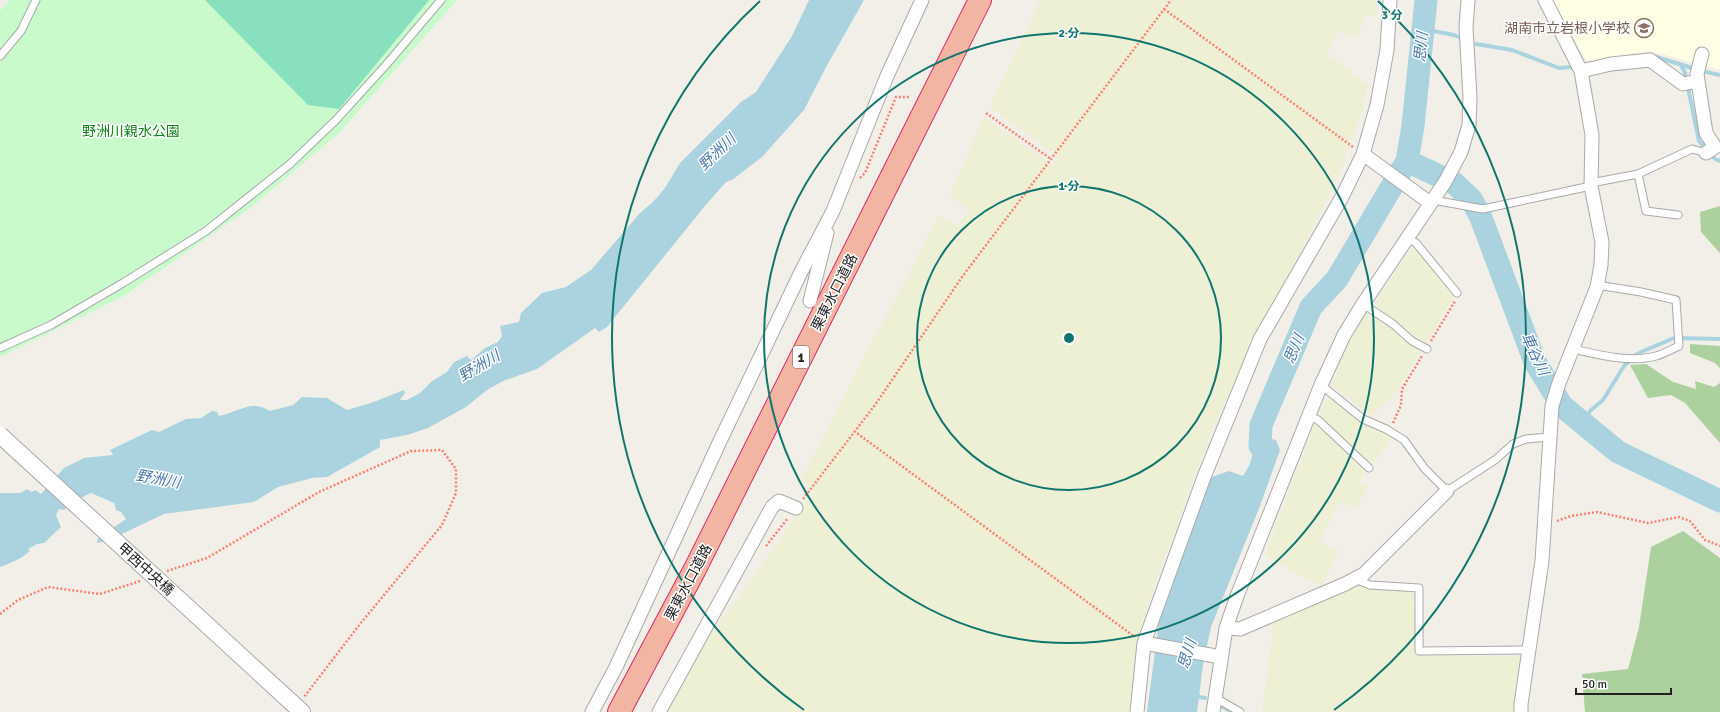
<svg xmlns="http://www.w3.org/2000/svg" width="1720" height="712" font-family="Signika,'Noto Sans JP',sans-serif">
<style>
.education{fill:#ffffe5}
.farmland{fill:#eef0d5}
.forest{fill:#add19e}
.park{fill:#c8facc}
.pitch{fill:#88e0be}
.water{fill:#aad3df}
.lines{fill:none;stroke-linecap:round;stroke-linejoin:round}
.stream{stroke:#aad3df;stroke-width:4}
.river{stroke:#aad3df;stroke-width:23}
.service-casing{stroke:#a9a9a9;stroke-width:9}
.minor-casing{stroke:#a9a9a9;stroke-width:15}
.tertiary-casing{stroke:#a9a9a9;stroke-width:18}
.trunk-casing{stroke:#dc2a67;stroke-width:24}
.path{stroke:#fa8072;stroke-width:2.5;stroke-dasharray:2 2;stroke-linecap:butt}
.service{stroke:#fff;stroke-width:7}
.minor{stroke:#fff;stroke-width:13}
.tertiary{stroke:#fff;stroke-width:16}
.trunk{stroke:#f2b4a3;stroke-width:22}
.tertiary-bridge-casing{stroke:#a9a9a9;stroke-width:18;stroke-linecap:butt}
.tertiary-bridge{stroke:#fff;stroke-width:16}
.ring{fill:none;stroke:#0f766e;stroke-width:2}
.labels{text-anchor:middle;stroke-width:3;stroke-linejoin:round;paint-order:stroke}
.shield{fill:#fff;stroke:#646464;stroke-width:1}
.shield-label{font-size:13px;font-weight:bold;fill:#222}
.education-label{font-size:14px;fill:#785e54;stroke:#fff;text-anchor:end}
.park-label{font-size:14px;fill:#0c8416;stroke:#fff}
.street-label{font-size:14px;fill:#222;stroke:#fff}
.water-label{font-size:15px;font-style:italic;fill:#4a7aab;stroke:#fff}
.centre{fill:#0f766e;stroke:#fff;stroke-width:2}
.ring-label{font-size:12px;text-anchor:middle;font-weight:bold;fill:#0f766e;stroke:#fff;stroke-width:3;stroke-linejoin:round;paint-order:stroke}
</style>
<rect width="100%" height="100%" fill="#f2efe9"/>
<!-- education -->
<path class="education" d="M1551,0h169v69h-3l-67,-18 -63,10z"/>
<!-- farmland -->
<path class="farmland" d="M1040,0h336l-1,16h-10l-8,22 -19,-7 -11,23 41,31 -8,33 -24,63 -122,243 -71,194 -11,94h-466l30,-55 118,-166 -14,-11 139,-265 18,12 12,-17 -20,-14 35,-79 69,49 7,-8 -70,-51z
M1412,246l43,49 -30,50 -51,-40z
M1372,313l49,38 -24,41 -27,24 -31,-26 -8,-4 20,-49 15,-23z
M1329,393l64,44 -22,29 -52,-50z
M1314,424l3,1 49,46 -7,11 9,6 -12,20 -16,-6 -20,39 19,10 -17,37 -57,-33z
M1353,586l61,6 2,63 106,1 -7,56h-253l12,-93z"/>
<!-- forest -->
<path class="forest" d="M1720,206v47l-19,-21 -1,-20z
M1690,344l30,2v22l-5,-5 -25,-10z
M1646,364l27,18 23,7 -1,-8 19,6 6,-4v60l-35,-40 -14,-8 -23,3 -18,-33z
M1683,531l37,27v154h-135l-3,-38 46,-5 11,-42 12,-80z"/>
<!-- park -->
<path class="park" d="M10,0h447l-118,133 -89,75 -126,88 -124,61v-346z"/>
<!-- pitch -->
<path class="pitch" d="M205,0h224l-90,109 -31,-4z"/>
<!-- water -->
<path class="water" d="M809,0h55l-39,69 -21,41 -42,47 -30,23 -6,2 -22,25 -97,120 -8,5 -4,-4 -58,41 -34,12 -16,9 -21,17 -38,21 -21,7 -27,5v7l-53,30 -15,1 -34,9 -24,15 -90,12 -57,27 -10,2 1,-5 28,-19 -5,-7 -5,-2 -2,-7 -23,-10 -25,12 1,2 -3,3 -5,-1 -3,6 5,12 -17,16 -7,1 -9,5 2,2c-8,8 -20,12 -30,16v-74h21l6,-4 5,3 3,-2 6,4 23,-26 20,-10 29,-3 -3,-5 42,-20 7,2 27,-13 15,-1 11,-7 5,1 2,4c20,-4 32,-17 51,-5l23,-6 9,-8 25,1 20,12 24,-7 33,-13 1,3 -5,7h7l13,-7 12,-12 15,-9 7,-10 13,-6 4,4 14,-12 13,-6 4,-6 -2,-10 19,-4 2,-9 21,-20 24,-6 25,-17 49,-57 13,-11 12,-14 15,-25 61,-61 15,-10 36,-56z
M1266,413v25l10,2 4,10 -20,56 -49,121 -8,38 -6,47h-50l12,-90 48,-137 5,-8 17,-6 14,5 6,-10 9,-28 1,-13z"/>
<g class="lines">
<!-- stream -->
<path class="stream" d="M1423,29l31,6 7,3
M1476,44l36,6 47,18 13,-1
M1653,56l49,15 18,4
M1681,65l4,8 14,68 16,18 5,2
M1579,420l8,-2 3,-7 13,-11 21,-34 9,-9 8,-5 33,-14 46,1
M1196,693l3,4 6,1
M1220,705l12,7"/>
<!-- river -->
<path class="river" d="M1407,161l47,22 17,16 9,16 55,147 27,44 56,46 102,49
M1260,446l1,-21 50,-118 26,-28 70,-118 6,-35 13,-126"/>
<!-- service casing -->
<g class="service-casing">
<path id="service" d="M0,56l21,-25 15,-31
M1591,183l47,-9
M1433,200l50,9 108,-23
M1678,215l-32,-4 -8,-37 54,-25 14,4
M1407,238l9,5 41,50
M1363,304l30,20 19,17 15,8
M0,348l51,-23 72,-42 83,-52 84,-67 46,-44 50,-55 55,-65
M1573,349c27,6 56,14 83,7 8,-2 16,-7 23,-10l-3,-46 -35,-8 -44,-7
M1321,385l42,34 23,10 18,11 21,29 22,22 48,-31 18,-16 13,-5 23,-2
M1308,415l10,5 51,48
M1355,579l15,6 49,3v63l110,-1
M1214,697l26,15"/>
</g>
<!-- minor casing -->
<g class="minor-casing">
<path id="minor" d="M1581,71l30,-7 39,-4 33,24 15,-3 8,52 9,14 -9,6
M1698,81l-1,-7 5,-20
M1363,154l63,46h7
M810,301l17,-68
M1226,628l14,1 105,-45 19,-10 83,-83
M1144,643l77,14
M592,712l24,-45 104,-226 82,-171 31,-59 54,-135 35,-76
M659,712l113,-205 7,-6 17,7
M1137,712l7,-69 60,-166 56,-138 82,-142 21,-43 14,-49 10,-55 3,-50
M1213,712l13,-84 11,-32 84,-211 23,-50 19,-31 82,-122 16,-30 8,-27 1,-28 -4,-70 2,-27
M1521,712v-8l21,-143 10,-155 7,-23 38,-96 4,-22 1,-23 -11,-56 1,-51 -11,-64 -36,-71"/>
</g>
<!-- tertiary casing -->
<g class="tertiary-casing">
<path id="tertiary" d="M291,702l11,10"/>
</g>
<!-- trunk casing -->
<g class="trunk-casing">
<path id="trunk" d="M619,712l76,-143 285,-569"/>
</g>
<!-- path -->
<path class="path" d="M1164,9l189,138
M986,113l65,46
M860,178l5,-5 31,-76h13
M1431,341l24,-40
M1393,423l8,-18 1,-16 20,-33
M854,431l281,206
M803,499l72,-94 87,-128 209,-277
M1557,521l14,-5 26,-4 51,11 31,-6 11,4 15,19 15,6
M766,546l22,-28
M167,571l40,-13 112,-66 92,-41 31,-1 14,19v24l-14,32 -82,99 -56,73
M0,614l18,-14 30,-13 52,7 40,-13"/>
<!-- service -->
<use href="#service" class="service"/>
<!-- minor -->
<use href="#minor" class="minor"/>
<!-- tertiary -->
<use href="#tertiary" class="tertiary"/>
<!-- trunk -->
<use href="#trunk" class="trunk"/>
<!-- tertiary-bridge casing -->
<g class="tertiary-bridge-casing">
<path id="tertiary-bridge" d="M0,435l291,267"/>
</g>
<!-- tertiary-bridge -->
<use href="#tertiary-bridge" class="tertiary-bridge"/>
</g>
<!-- distance rings -->
<g class="ring">
<circle cx="1069" cy="338" r="152"/>
<circle cx="1069" cy="338" r="305"/>
<path d="M804 710A457 457 0 0 1 760 1M1378 1A457 457 0 0 1 1334 710"/>
</g>
<!-- icons -->
<defs>
<g id="school-ring" transform="scale(1)"><circle r="9.5" fill="#fff" stroke="#8d6e63" stroke-width="1.5"/><path d="M0-5L7-2L0 1L-7-2ZM-4 1L0 2.5L4 1V4Q0 6-4 4Z" fill="#8d6e63"/></g>
</defs>
<g fill-rule="evenodd">
<use href="#school-ring" x="1644" y="28"/>
</g>
<g class="labels">
<!-- shield labels -->
<rect class="shield" x="793" y="346" width="16" height="22" rx="3"/>
<g class="shield-label">
<text x="801" y="362">1</text>
</g>
<!-- education labels -->
<g class="education-label">
<text x="1630" y="33">湖南市立岩根小学校</text>
</g>
<!-- park labels -->
<g class="park-label">
<text x="131" y="136">野洲川親水公園</text>
</g>
<!-- street labels -->
<g class="street-label">
<text transform="translate(834 292) rotate(-63)" y="5">栗東水口道路</text>
<text transform="translate(146 569) rotate(42)" y="5">甲西中央橋</text>
<text transform="translate(688 582) rotate(-62)" y="5">栗東水口道路</text>
</g>
<!-- water labels -->
<g class="water-label">
<text transform="translate(1421 47) rotate(-84)" y="5">思川</text>
<text transform="translate(717 152) rotate(-44)" y="5">野洲川</text>
<text transform="translate(1294 349) rotate(-67)" y="5">思川</text>
<text transform="translate(1535 354) rotate(65)" y="5">車谷川</text>
<text transform="translate(479 366) rotate(-31)" y="5">野洲川</text>
<text transform="translate(158 479) rotate(10)" y="5">野洲川</text>
<text transform="translate(1187 654) rotate(-73)" y="5">思川</text>
</g>
</g>
<circle cx="1069" cy="338" r="6" class="centre"/>
<g class="ring-label">
<text x="1392" y="19">3 分</text>
<text x="1069" y="37">2 分</text>
<text x="1069" y="190">1 分</text>
</g>
<!-- scale -->
<path d="M1576 688v6h95v-6" fill="none" stroke="#222222" stroke-width="2"/>
<text x="1582" y="688" font-size="12" fill="#222222" stroke="#ffffff" stroke-width="3" paint-order="stroke">50 m</text>
</svg>
